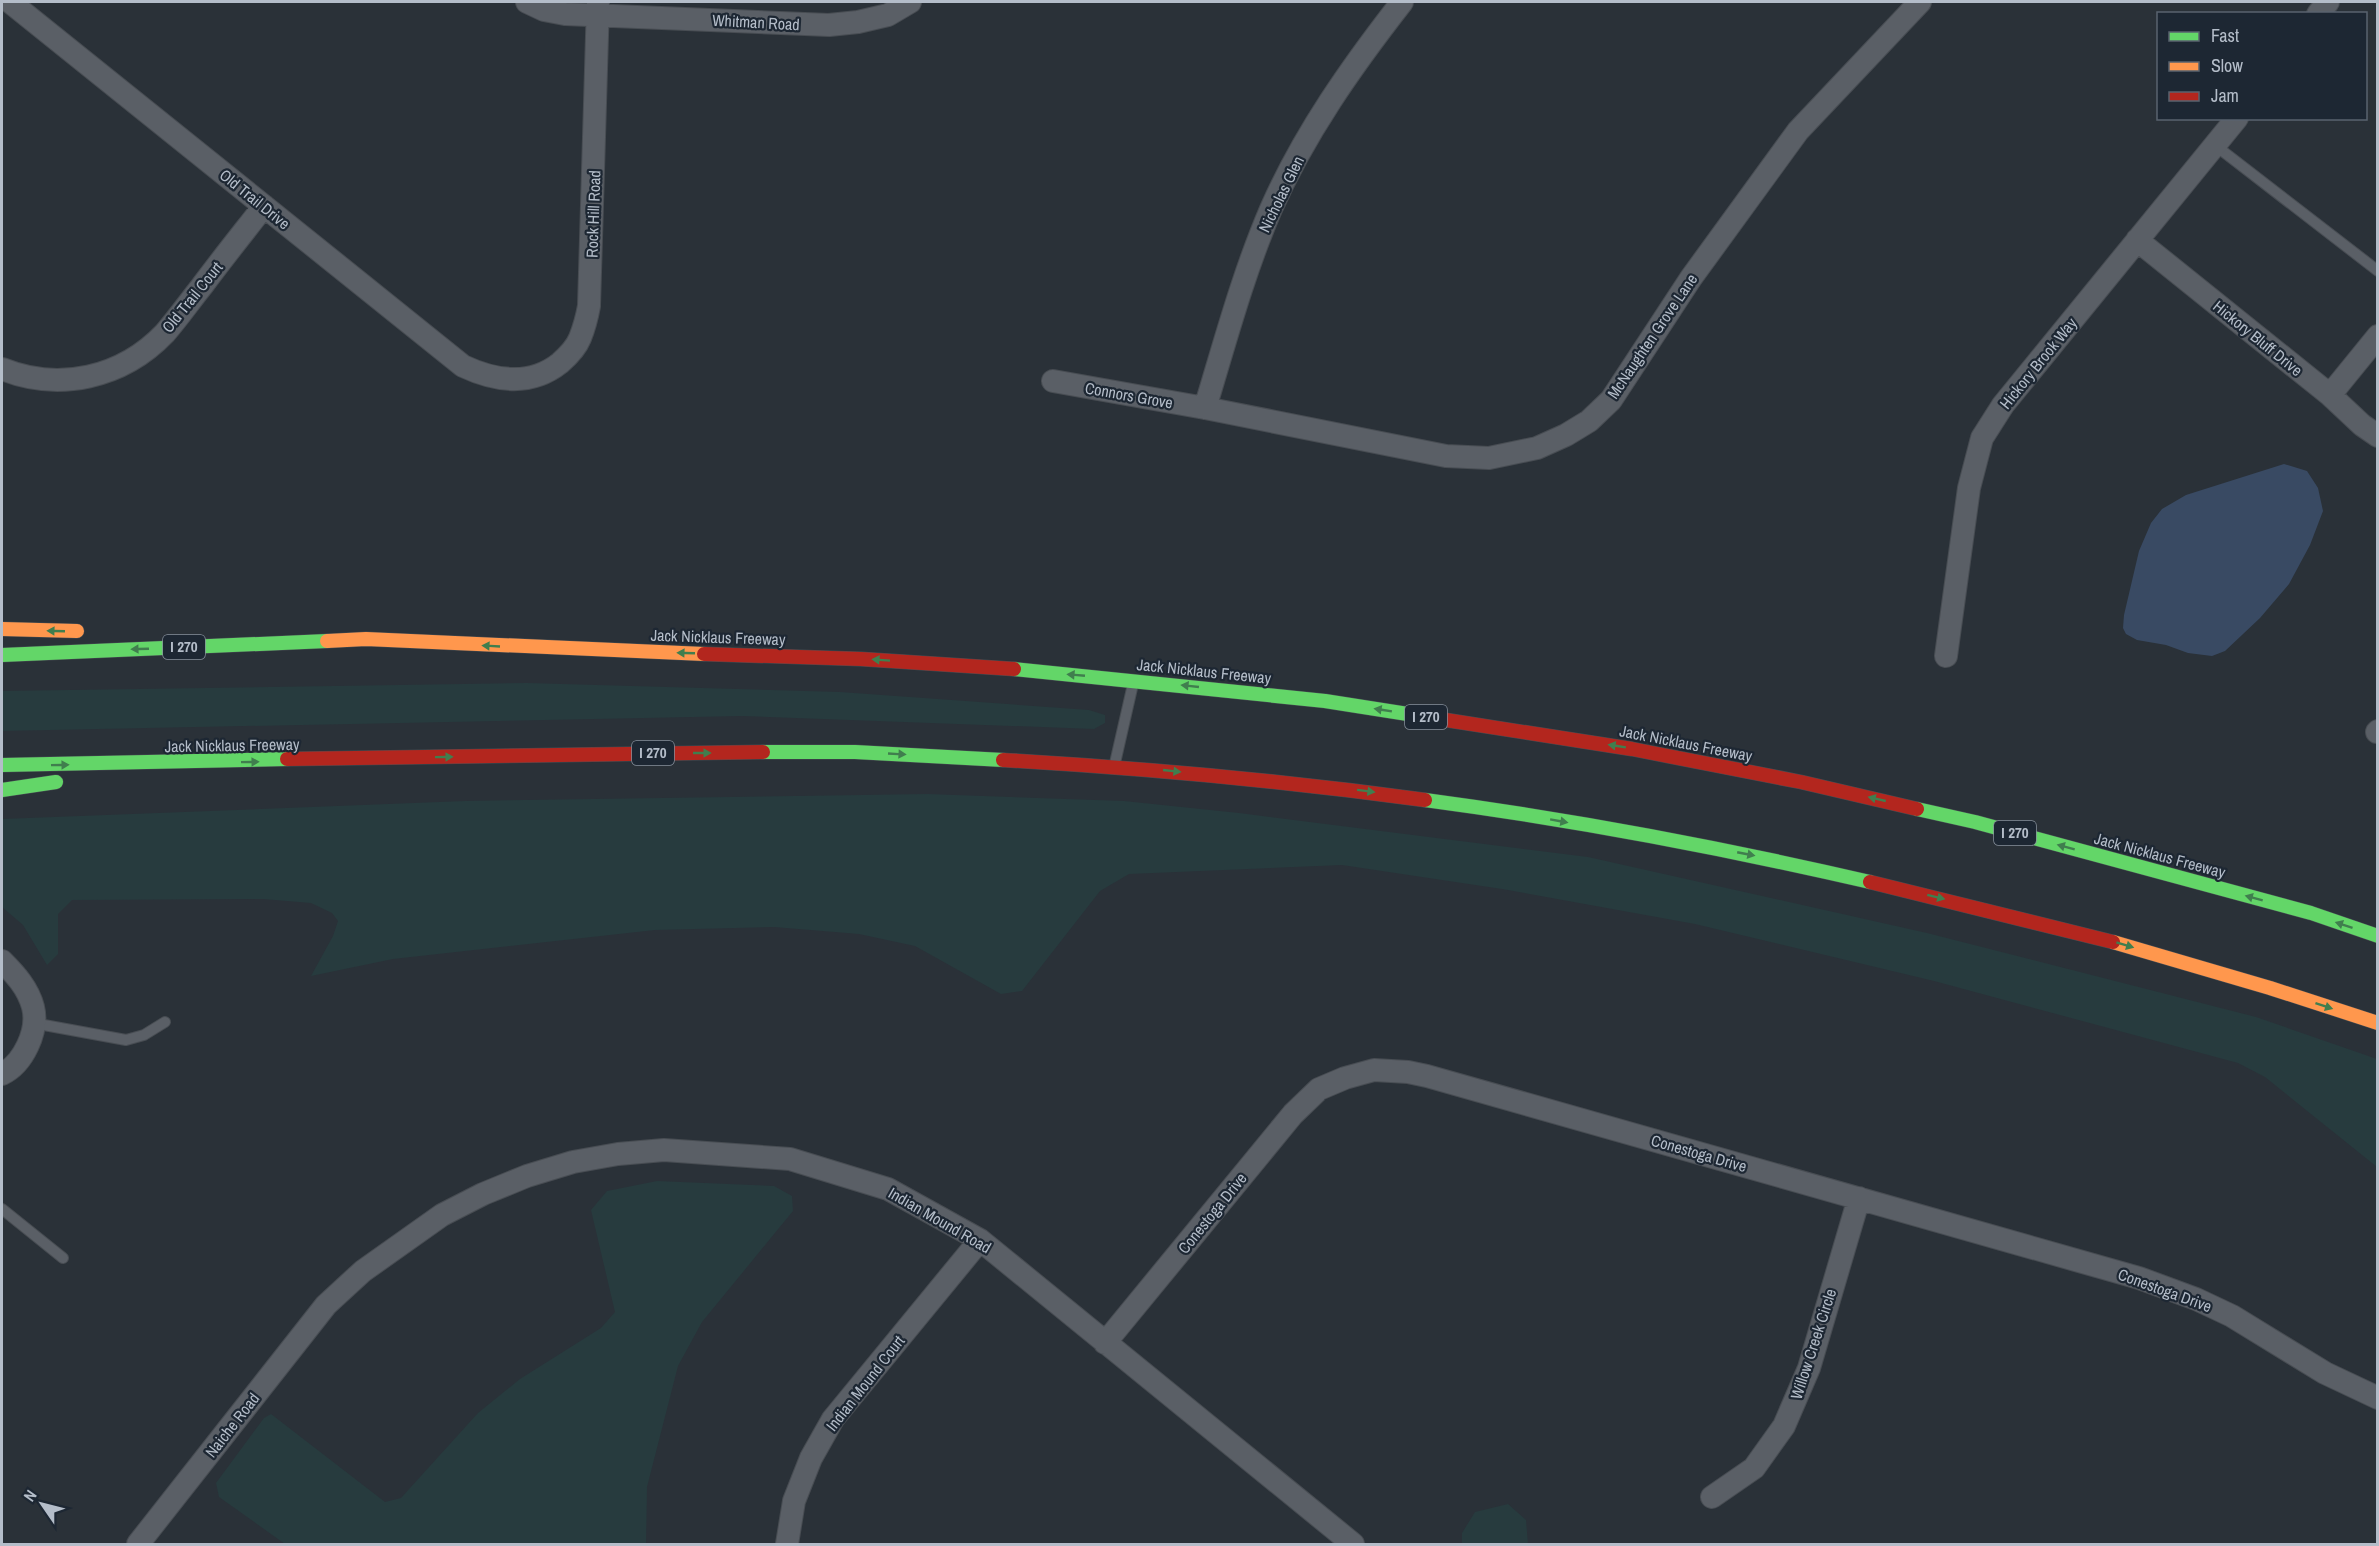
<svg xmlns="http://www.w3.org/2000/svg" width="2379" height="1546" font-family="'Archivo Narrow',sans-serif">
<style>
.green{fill:#273b3e}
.water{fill:#394a63}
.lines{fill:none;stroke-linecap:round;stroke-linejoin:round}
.lane-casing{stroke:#484d53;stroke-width:12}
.street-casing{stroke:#484d53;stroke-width:24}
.fast-casing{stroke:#474d53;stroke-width:15}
.slow-casing{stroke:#474d53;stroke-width:15}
.jam-casing{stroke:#474d53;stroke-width:15}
.lane{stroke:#5a5f66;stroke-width:10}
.street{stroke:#5a5f66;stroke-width:22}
.fast{stroke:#63d668;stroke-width:14}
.slow{stroke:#ff974d;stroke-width:14}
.jam{stroke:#b3261e;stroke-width:14}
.oneway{fill:#407e4e}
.labels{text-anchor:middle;stroke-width:4.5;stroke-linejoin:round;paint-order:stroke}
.shield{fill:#1d2733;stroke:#87909c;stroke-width:1.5}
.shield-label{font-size:15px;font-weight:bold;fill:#b4bdc9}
.street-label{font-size:16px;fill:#b4bdc9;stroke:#1d2733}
</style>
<rect width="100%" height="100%" fill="#2a3138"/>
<!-- green -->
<path class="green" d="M527,683l313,9 249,18 16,5v8l-11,6 -352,-13 -740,15v-40z
M927,794l197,7 115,12 349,44 339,76 329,84 121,42v108l-112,-90 -27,-14 -304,-82 -239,-57 -193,-35 -160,-24 -213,9 -29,17 -78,100 -21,3 -86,-48 -56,-12 -85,-7 -119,3 -262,29 -82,17 22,-40 5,-15 -6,-8 -21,-10 -48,-4 -191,1 -14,14v40l-11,11 -24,-40 -21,-18v-88l463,-18z
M657,1181l117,5 18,10 1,15 -91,111 -24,44 -31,121 -1,57h-361l-66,-47 -3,-14 48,-65 7,-4 114,88 16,-4 77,-85 42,-34 81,-51 14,-16 -24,-102 16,-19z
M1508,1504l18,16 2,24h-66v-11l13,-21z"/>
<!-- water -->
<path class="water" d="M2284,464l23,7 11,17 5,23 -13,34 -21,39 -29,34 -35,33 -13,5 -24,-3 -22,-8 -29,-5 -11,-6 -3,-6 1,-13 15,-64 12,-28 11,-14 24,-14z"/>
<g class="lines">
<!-- lane casing -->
<g class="lane-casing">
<path id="lane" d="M2216,146l162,125
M1115,763l18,-79
M33,1023l93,17 18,-5 21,-13
M2,1209l61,49"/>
</g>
<!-- street casing -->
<g class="street-casing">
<path id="street" d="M10,2l453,364c32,15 67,21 97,-3 8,-7 16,-15 20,-25 4,-10 7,-21 9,-32l9,-304
M527,2l17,8 21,4 264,11 29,-3 30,-7 22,-13
M2318,14l10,-12
M2137,240l193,155 32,30 16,11
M2,369c57,23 120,9 163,-36 13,-15 25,-32 37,-47 20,-27 41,-53 62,-80
M1053,381l152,27 241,48 43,2 48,-10 29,-13 23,-14 22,-21 80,-122 107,-147 122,-129
M2330,395l48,-59
M1205,408c20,-66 38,-134 66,-199 33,-75 81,-143 131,-207
M1946,656l23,-168 13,-50 21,-33 234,-287
M2377,732l1,-1
M2,961c13,13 26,27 31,46 6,24 -10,57 -31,67
M1105,1343l188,-229 26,-25 26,-11 29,-8 34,2 19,4 712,202 57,21 36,17 93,57 53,25
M1712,1497l42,-29 30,-42 25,-58 50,-170
M138,1544l188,-239 37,-34 79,-56 41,-21 44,-18 46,-14 45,-8 46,-4 126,9 98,30 92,51 373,304
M787,1544l7,-43 17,-43 22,-39 147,-179"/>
</g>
<!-- fast casing -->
<g class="fast-casing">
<path id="fast" d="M2,655l325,-14
M1014,669l311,32 89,14
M763,752h92l148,8
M2,765l285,-6
M2,790l54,-8
M1425,800c150,20 298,48 445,82
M1917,809l58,13 336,91 67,23"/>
</g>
<!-- slow casing -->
<g class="slow-casing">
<path id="slow" d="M2,629l75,2
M327,641l39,-2 338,15
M2113,942l157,46 108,35"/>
</g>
<!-- jam casing -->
<g class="jam-casing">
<path id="jam" d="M704,654l157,5 153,10
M1414,715l218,34 169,33 116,27
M287,759l476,-7
M1003,760c141,8 282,21 422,40
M1870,882l243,60"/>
</g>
<!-- lane -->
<use href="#lane" class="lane"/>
<!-- street -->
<use href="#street" class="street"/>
<!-- fast -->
<use href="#fast" class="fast"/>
<!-- slow -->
<use href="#slow" class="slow"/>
<!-- jam -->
<use href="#jam" class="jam"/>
</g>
<!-- one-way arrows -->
<defs><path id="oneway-solid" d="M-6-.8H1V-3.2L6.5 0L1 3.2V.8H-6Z" transform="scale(1.5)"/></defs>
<g class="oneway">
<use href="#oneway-solid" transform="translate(56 631) rotate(-178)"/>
<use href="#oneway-solid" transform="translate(491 646) rotate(-177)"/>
<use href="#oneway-solid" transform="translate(140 649) rotate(178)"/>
<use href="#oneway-solid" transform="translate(686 653) rotate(-178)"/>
<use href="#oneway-solid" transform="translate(881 660) rotate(-176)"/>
<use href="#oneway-solid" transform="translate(1076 675) rotate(-175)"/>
<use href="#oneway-solid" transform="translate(1190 686) rotate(-174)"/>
<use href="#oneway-solid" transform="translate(1383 710) rotate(-171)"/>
<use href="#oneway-solid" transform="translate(1617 746) rotate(-171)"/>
<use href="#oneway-solid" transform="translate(702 753)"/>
<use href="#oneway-solid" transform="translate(897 754) rotate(3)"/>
<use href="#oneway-solid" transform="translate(444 757) rotate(-1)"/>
<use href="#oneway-solid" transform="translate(250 762) rotate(-1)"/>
<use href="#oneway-solid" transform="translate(60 765) rotate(-1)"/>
<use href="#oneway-solid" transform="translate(1172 771) rotate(6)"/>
<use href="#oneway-solid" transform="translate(1366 791) rotate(7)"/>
<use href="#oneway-solid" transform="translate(1877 799) rotate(-167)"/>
<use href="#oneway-solid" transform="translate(1559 821) rotate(10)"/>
<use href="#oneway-solid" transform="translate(2066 847) rotate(-165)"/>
<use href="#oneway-solid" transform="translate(1746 854) rotate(11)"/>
<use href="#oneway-solid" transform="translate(1936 897) rotate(14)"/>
<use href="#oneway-solid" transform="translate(2254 898) rotate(-165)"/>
<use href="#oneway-solid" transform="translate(2344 925) rotate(-162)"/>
<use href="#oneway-solid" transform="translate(2125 945) rotate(17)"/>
<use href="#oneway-solid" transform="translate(2324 1006) rotate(18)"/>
</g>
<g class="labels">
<!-- shield labels -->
<g class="shield">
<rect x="163" y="635" width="42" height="24" rx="4.5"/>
<rect x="1405" y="705" width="42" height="24" rx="4.5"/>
<rect x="632" y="741" width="42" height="24" rx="4.5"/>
<rect x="1994" y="821" width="42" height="24" rx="4.5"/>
</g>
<g class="shield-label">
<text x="184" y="652">I 270</text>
<text x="1426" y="722">I 270</text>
<text x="653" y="758">I 270</text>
<text x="2015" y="838">I 270</text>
</g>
<!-- street labels -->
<g class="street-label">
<text transform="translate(756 22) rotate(3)" y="6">Whitman Road</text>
<text transform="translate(1281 194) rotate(-64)" y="6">Nicholas Glen</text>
<text transform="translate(255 199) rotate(39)" y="6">Old Trail Drive</text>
<text transform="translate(593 214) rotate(-88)" y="6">Rock Hill Road</text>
<text transform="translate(192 297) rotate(-51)" y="6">Old Trail Court</text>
<text transform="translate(1652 336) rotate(-56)" y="6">McNaughten Grove Lane</text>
<text transform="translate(2258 338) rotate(39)" y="6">Hickory Bluff Drive</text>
<text transform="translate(2038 363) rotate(-51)" y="6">Hickory Brook Way</text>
<text transform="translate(1129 395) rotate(10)" y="6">Connors Grove</text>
<text transform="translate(718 637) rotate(2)" y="6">Jack Nicklaus Freeway</text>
<text transform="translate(1204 671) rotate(6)" y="6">Jack Nicklaus Freeway</text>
<text transform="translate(1686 743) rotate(11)" y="6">Jack Nicklaus Freeway</text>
<text transform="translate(232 745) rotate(-1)" y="6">Jack Nicklaus Freeway</text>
<text transform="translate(2160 855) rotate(15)" y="6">Jack Nicklaus Freeway</text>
<text transform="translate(1699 1153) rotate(16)" y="6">Conestoga Drive</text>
<text transform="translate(1212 1213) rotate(-51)" y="6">Conestoga Drive</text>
<text transform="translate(940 1220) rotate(30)" y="6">Indian Mound Road</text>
<text transform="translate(2165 1290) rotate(20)" y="6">Conestoga Drive</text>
<text transform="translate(1813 1344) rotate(-72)" y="6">Willow Creek Circle</text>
<text transform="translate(865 1383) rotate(-52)" y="6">Indian Mound Court</text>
<text transform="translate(232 1425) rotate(-52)" y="6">Naiche Road</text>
</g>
</g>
<!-- border -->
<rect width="2379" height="1546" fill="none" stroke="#b4bdc9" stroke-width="6"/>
<!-- legend -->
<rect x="2157" y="12" width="210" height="108" fill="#1d2733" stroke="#59636f" stroke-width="1.5"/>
<rect x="2169" y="32" width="30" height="9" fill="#63d668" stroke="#59636f" stroke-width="1.5"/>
<text x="2211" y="42" font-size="18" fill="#b4bdc9">Fast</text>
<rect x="2169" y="62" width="30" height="9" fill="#ff974d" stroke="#59636f" stroke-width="1.5"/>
<text x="2211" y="72" font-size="18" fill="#b4bdc9">Slow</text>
<rect x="2169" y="92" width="30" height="9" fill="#b3261e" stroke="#59636f" stroke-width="1.5"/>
<text x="2211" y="102" font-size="18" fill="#b4bdc9">Jam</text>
<!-- north arrow -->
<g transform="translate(42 1504) rotate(305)" stroke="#1d2733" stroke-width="4.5" paint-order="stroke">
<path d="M0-4.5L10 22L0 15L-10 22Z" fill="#b4bdc9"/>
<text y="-9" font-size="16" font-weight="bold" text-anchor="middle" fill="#b4bdc9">N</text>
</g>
</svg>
